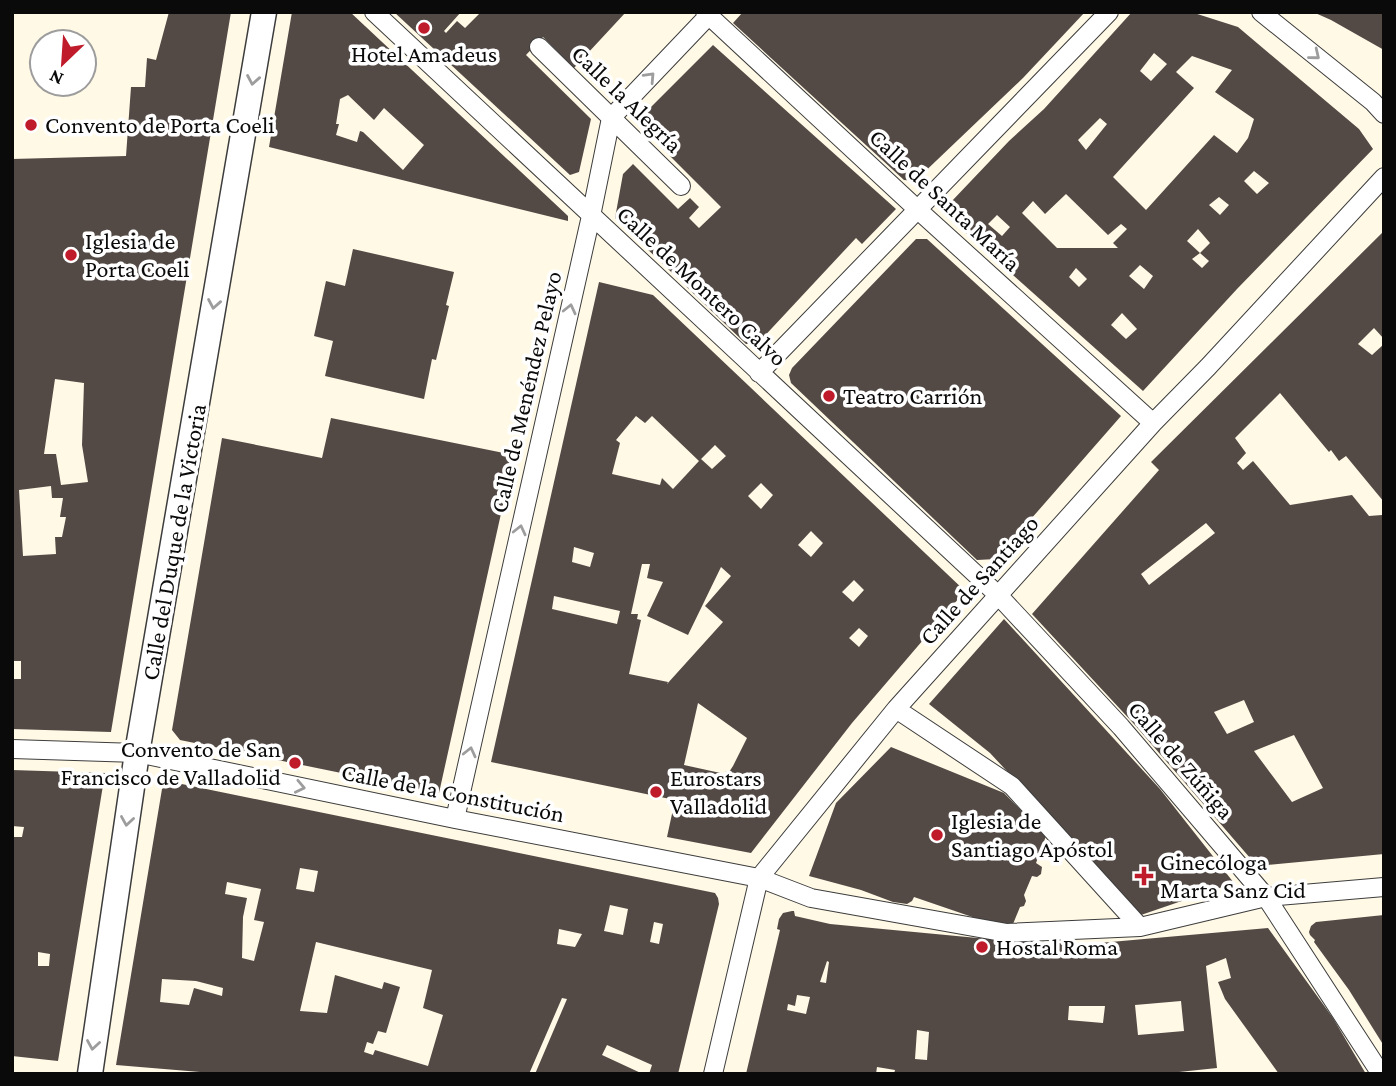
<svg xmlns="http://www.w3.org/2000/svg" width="1396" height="1086" font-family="'Crimson Pro',serif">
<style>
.building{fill:#534a46;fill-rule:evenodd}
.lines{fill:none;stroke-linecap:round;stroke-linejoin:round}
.pedestrian-casing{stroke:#3d3d3d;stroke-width:20}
.minor-casing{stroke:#3d3d3d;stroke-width:27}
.pedestrian{stroke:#fff;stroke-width:18}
.minor{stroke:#fff;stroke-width:24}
.oneway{stroke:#9d9d9d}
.poi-dot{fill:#c01b2a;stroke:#fff;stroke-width:2.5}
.labels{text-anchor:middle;stroke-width:7;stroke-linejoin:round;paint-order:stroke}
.poi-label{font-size:24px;fill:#0a0a0a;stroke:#fff;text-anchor:start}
.street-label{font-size:24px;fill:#0a0a0a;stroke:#fff}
</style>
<rect width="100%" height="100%" fill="#fff9e6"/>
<!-- building -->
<path class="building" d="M169,12h62l-120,720 -99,-3v-50h9v-18h-9v-502l114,-3 5,-69h14l2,-29 9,2zM55,379l29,4 -2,62 6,37 -27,3 -5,-31h-12zM51,486l1,12h11l-3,19h6l-4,20h-7l1,17 -33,2 -4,-66z
M292,12h58l218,204v5l-299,-74zM348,95l26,25 10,-12 40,37 -21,25 -40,-38 -3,-1 -3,11 -21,-7 3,-11h-3l4,-25z
M394,12h67l-17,19 2,2 11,-12 8,7 14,-14 -1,-2h148l-52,56 -31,-31 -17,18 65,64 -12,53 -9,3z
M743,12h342l-62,66 -108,103 -11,-1 -171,-157z
M1132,12h59l47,15 121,102 14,20 -136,140 -94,102 -193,-172 -2,-9 3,-8 58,-61 35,-32zM1154,53l13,11 -16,17 -11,-10zM1192,56l40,14 -17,22 39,27 -6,19 -11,15 -23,-18 -68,75 -33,-33 81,-89 -18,-16zM1100,118l7,6 -21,26 -8,-10zM1254,171l15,12 -12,11 -13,-13zM1066,194l42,41 13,-11 6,5 -14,14 5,5h-61l-35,-35 11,-12 12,13zM1219,197l10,8 -9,10 -11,-10zM997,215l13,12 -8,9 -14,-12zM1198,229l12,14 -10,10 9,8 -7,7 -10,-9 8,-6 -13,-12zM1140,265l13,11 -9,13 -15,-13zM1076,268l11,11 -8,8 -10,-10zM1122,313l15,16 -11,10 -15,-14z
M1313,12h71v38l-53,-30z
M713,45l183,164 -34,35 -6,-6 -99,106h-11l-131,-126 8,-44 10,-10 45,45 12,-11 9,9 -10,11 10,10 22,-21 -84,-84v-2z
M1384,231v108l-10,-11 -16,16 14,11 12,-11v158l-38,-46 -7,5 -8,-11 -2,2 -49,-59 -45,45 11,15 -9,10 6,7 10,-9 37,44 62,-10 17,21 13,-1 2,7v332l-127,12 -123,-142 -102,-110 127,-144 -8,-8zM1206,523l9,10 -66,52 -8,-11zM1244,700l10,22 -27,12 -13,-22zM1294,735l29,53 -31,14 -38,-51z
M916,239h11l194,177 -125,143 -19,1 -186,-177 -2,-8 3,-7z
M353,249l101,23 -8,33 3,1 -13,54 -4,-1 -8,40 -99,-23 8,-35 -19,-5 12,-55 19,5z
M599,282l54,13 312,296 -113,132 -101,130 -84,-16 8,-37 -184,-38zM636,416l9,7 7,-7 47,45 -26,28 -11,-11 -2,7 -48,-11 8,-31 -4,-3zM715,445l11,11 -14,13 -11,-10zM761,483l12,12 -12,14 -13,-13zM811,531l12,12 -12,14 -13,-12zM574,547l20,6 -4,14 -18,-5zM642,564h8l-3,14 16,4 -16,34 41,19 33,-68 10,9 -26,30 18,16 -56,62 1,-2 -39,-8 12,-54 -4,-1 1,-5h-7zM854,580l10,10 -11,12 -11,-10zM554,596l66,15 -3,13 -65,-15zM859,628l9,8 -9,11 -10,-9zM698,703l49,35 -14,28 -4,6 -3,-1 -1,3 -41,-9z
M331,418l183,37 -75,338 -259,-53 -8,-10 50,-292 100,20z
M1004,619l156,170 74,94 -93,32 -151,-162 -61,-49z
M891,747l113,46 42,43 -10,27 6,4 -1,7 -4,3 -5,-1 -8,19 2,6 -2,5 -4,1 -7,17 -29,-3 -70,-24 -2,4 -5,3 -14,-2 -32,-12 -52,-14 27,-73z
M12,770l93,3 -47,288 -46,-5v-219h10l2,-10 -12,-1zM38,952l12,2 -1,12h-11z
M172,782l543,111 3,5 1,6 -41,170h-29l3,-9 -45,-20 -5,10 41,19h-108l32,-75 -5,-1 -33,76h-305l-108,-9 46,-276 3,-4zM300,868l18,3 -4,21 -18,-3zM227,882l34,7 -7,31 10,2 -10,39 -12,-3 1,-41 4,-19 -22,-4zM610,905l18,4 -5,26 -19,-4zM654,922l9,2 -4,20 -9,-2zM559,929l23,5 -7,13 -18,-3zM316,942l116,28 -9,38 20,7 -15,51 -53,-16 -2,5 -9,-3 3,-10 6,2 5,-13 8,2 14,-46 -16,-5 -2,7 -47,-14 -8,38 -27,-2zM162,979l34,2 27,7 -1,8 -28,-8 -5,17 -29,-3z
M792,911h2l1,5 35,8 158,15 67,4 33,1 180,-16 65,90 33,56h-87l-54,-75 -7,-17 13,-4 -5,-20 -20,8 11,102 -57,6h-266l1,-4 -18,-3 -1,7h-130l34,-144 -3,-1 2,-10 4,-6zM827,961l2,1 -3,21 -6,-1zM797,995l13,2 -4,17 -19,-4 1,-6 7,2zM1181,1001l3,30 -46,4 -3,-30zM1069,1006h36l-2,17 -35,-3zM917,1030l12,2 -2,28 -12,-1z
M1384,915v131l-35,-56 -35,-48 1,-2 -5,-5 -1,-3 2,-6 5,-4z"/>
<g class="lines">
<!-- pedestrian casing -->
<g class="pedestrian-casing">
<path id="pedestrian" d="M374,12l624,583 123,132 145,170 115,177
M705,12l212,197 236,214
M1261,12l112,90 11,12
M539,47l142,139
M759,373l350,-361
M896,709l116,77 128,141
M12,749l125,4 318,66 304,59 52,20 196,35 133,-6 126,-30 118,-10
M455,819l136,-603 20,-98 101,-106
M713,1074l46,-196 137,-169 257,-286 55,-56 176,-190"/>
</g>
<!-- minor casing -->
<g class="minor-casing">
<path id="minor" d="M90,1074l47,-321 127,-741"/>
</g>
<!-- pedestrian -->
<use href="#pedestrian" class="pedestrian"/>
<!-- minor -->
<use href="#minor" class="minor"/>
</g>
<!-- one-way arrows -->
<defs><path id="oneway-chevron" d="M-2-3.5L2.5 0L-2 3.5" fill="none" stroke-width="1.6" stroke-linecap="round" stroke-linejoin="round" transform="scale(1.75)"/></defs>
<g class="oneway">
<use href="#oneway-chevron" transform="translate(1315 55) rotate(39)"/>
<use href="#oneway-chevron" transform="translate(650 77) rotate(-47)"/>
<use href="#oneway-chevron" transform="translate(253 80) rotate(100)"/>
<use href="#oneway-chevron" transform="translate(214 304) rotate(100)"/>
<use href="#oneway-chevron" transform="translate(570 309) rotate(-77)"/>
<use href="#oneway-chevron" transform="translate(520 530) rotate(-77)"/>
<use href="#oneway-chevron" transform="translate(470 752) rotate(-77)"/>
<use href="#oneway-chevron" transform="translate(300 787) rotate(12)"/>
<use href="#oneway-chevron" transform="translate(127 821) rotate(99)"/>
<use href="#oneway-chevron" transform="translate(93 1045) rotate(99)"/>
</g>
<!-- markers -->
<g class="poi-dot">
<circle cx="424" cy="28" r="7"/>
<circle cx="31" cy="125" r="7"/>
<circle cx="71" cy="255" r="7"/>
<circle cx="829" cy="396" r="7"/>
<circle cx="295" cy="763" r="7"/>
<circle cx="656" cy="792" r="7"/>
<circle cx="937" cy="835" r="7"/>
<path d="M1140.5 865.5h7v7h7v7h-7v7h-7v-7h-7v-7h7z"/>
<circle cx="982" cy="947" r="7"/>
</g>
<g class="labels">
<!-- poi labels -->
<g class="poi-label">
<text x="424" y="62" text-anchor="middle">Hotel Amadeus</text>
<text x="45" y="133">Convento de Porta Coeli</text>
<text x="85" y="249">Iglesia de<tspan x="85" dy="28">Porta Coeli</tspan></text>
<text x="843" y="404">Teatro Carrión</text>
<text x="281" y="757" text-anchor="end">Convento de San<tspan x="281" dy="28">Francisco de Valladolid</tspan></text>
<text x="670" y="786">Eurostars<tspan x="670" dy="28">Valladolid</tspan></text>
<text x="951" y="829">Iglesia de<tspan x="951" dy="28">Santiago Apóstol</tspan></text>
<text x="1160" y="870">Ginecóloga<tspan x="1160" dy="28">Marta Sanz Cid</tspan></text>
<text x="996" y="955">Hostal Roma</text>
</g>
<!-- street labels -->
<g class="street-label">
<text transform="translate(627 99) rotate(44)" y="8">Calle la Alegría</text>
<text transform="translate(945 200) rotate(43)" y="8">Calle de Santa María</text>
<text transform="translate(702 286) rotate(43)" y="8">Calle de Montero Calvo</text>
<text transform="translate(526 392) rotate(-77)" y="8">Calle de Menéndez Pelayo</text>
<text transform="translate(174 542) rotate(-80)" y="8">Calle del Duque de la Victoria</text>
<text transform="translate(979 580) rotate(-48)" y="8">Calle de Santiago</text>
<text transform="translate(1181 760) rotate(49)" y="8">Calle de Zúñiga</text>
<text transform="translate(453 793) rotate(11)" y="8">Calle de la Constitución</text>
</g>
</g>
<!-- border -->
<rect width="1396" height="1086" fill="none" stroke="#0a0a0a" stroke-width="28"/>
<!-- north arrow -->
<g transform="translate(63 63) rotate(205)"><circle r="33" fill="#ffffff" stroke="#9d9d9d" stroke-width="2"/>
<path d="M0-5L12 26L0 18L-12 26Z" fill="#c01b2a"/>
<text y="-10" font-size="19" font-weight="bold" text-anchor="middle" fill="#0a0a0a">N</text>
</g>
</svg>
